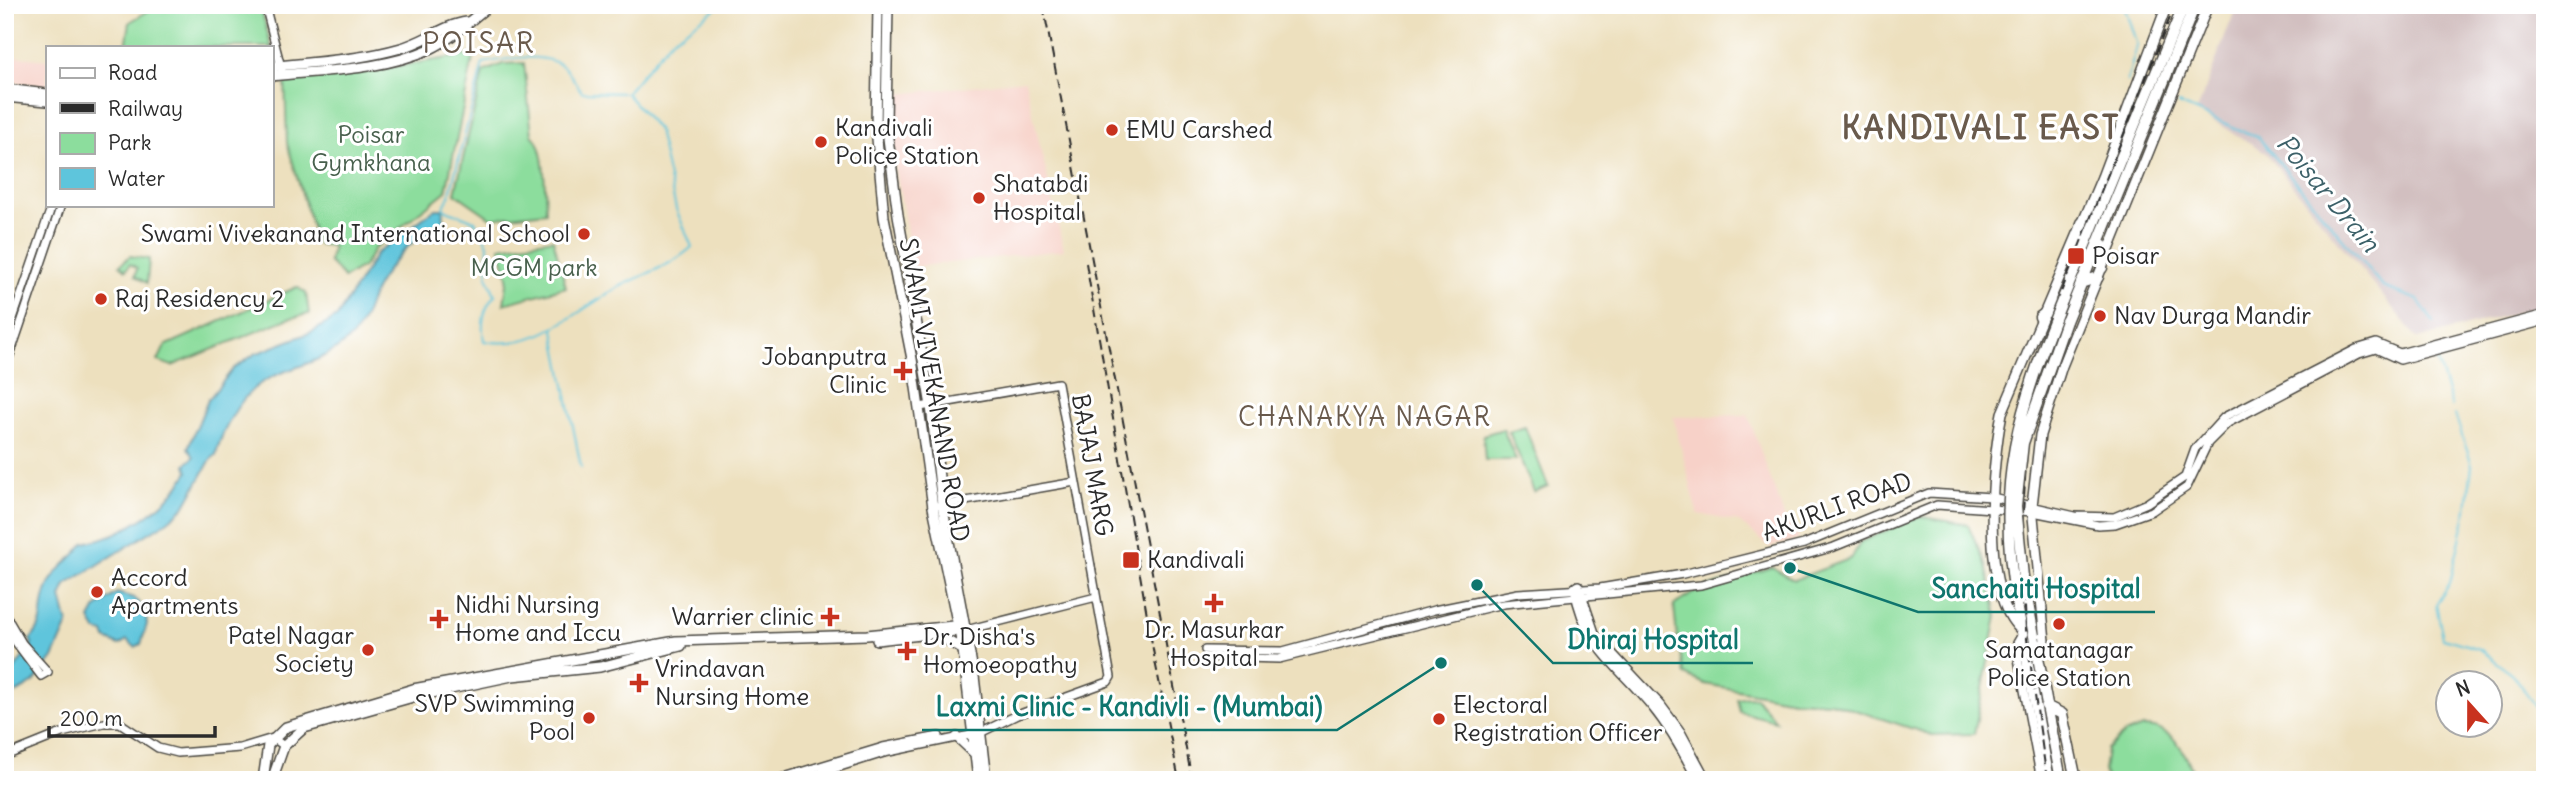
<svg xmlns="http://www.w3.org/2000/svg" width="2550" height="785" font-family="Delius,sans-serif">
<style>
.built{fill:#f7d1c8}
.industrial{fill:#d2bfc0}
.green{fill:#8cdd9d;stroke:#5c8464;stroke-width:2}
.water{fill:#5ec5dc;stroke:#447884;stroke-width:2}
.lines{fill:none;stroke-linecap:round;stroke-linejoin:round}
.stream{stroke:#5ec5dc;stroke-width:2}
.minor-casing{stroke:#484641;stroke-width:10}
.major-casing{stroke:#484641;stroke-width:12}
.highway-casing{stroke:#484641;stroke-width:13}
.minor{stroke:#fff;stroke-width:7}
.major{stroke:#fff;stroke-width:9}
.highway{stroke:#fff;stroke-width:10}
.rail{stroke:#2b2b2b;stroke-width:2;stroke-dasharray:10 5;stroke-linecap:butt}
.highway-bridge-casing{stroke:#484641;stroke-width:13;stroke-linecap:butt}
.highway-bridge{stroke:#fff;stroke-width:10}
.poi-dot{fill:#c8321e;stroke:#fff;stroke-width:2.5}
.labels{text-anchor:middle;stroke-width:6;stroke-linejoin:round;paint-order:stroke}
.poi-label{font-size:24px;fill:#2b2b2b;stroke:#fff;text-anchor:start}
.park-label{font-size:24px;fill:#48604d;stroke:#fff}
.street-label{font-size:24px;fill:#2b2b2b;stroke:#fff}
.water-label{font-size:26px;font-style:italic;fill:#3d6169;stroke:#fff}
.neighbourhood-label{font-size:26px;letter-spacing:2px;fill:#695a4c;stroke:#fff}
.quarter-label{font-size:28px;letter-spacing:2px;fill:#695a4c;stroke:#fff}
.district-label{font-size:32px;font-weight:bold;letter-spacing:2px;fill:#695a4c;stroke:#fff}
.leader{fill:none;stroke:#0f766e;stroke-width:2.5}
.callout-dot{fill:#0f766e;stroke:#fff;stroke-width:2.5}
.callout-label{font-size:26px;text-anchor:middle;font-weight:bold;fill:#0f766e;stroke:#fff;stroke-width:6;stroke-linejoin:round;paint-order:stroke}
</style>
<rect width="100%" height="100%" fill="#fff"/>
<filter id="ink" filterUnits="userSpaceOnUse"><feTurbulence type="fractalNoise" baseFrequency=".0143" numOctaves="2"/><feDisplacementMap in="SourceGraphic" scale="14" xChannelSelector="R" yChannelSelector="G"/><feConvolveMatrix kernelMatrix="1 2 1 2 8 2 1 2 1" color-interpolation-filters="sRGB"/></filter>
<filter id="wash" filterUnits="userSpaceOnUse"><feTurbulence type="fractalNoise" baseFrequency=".00686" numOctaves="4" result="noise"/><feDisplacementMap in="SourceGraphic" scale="28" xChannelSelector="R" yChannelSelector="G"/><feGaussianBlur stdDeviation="1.57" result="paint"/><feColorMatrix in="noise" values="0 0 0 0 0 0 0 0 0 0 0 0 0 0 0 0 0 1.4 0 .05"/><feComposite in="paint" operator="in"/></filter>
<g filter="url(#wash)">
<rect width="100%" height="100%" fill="#ede0be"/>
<!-- built -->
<path class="built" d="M13,56l34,4v26l-42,-5v-23z
M1025,80l39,170 -151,17 -17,-97 -5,-75z
M1748,415l37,104 8,4 6,16 -29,8 -31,-25 -41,-8 -25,-97z"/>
<!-- industrial -->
<path class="industrial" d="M2237,5h308v300l-127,34 -153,-187 -68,-41z"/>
<!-- green -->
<path class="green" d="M158,5h102l13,48 -2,5v-11h-145l4,-25z
M474,54l-28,137 -72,58 -10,17 -20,12 -15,-16 4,-16 -16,-2 -30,-101 -2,-65 43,-1z
M524,63l8,72c14,11 13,59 14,77l-55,6 -36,-25 28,-121 20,-8z
M553,239l13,48 -62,17 4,-27 -8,-30z
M130,256l19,3 -2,24 -12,-7 2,-8 -7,-4 -4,6 -6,-5z
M297,287l9,6 3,21 -22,5 -115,47 -14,-5 7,-15z
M1525,427l23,59 -14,6 -25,-60z
M1503,429l13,31h-31l-2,-25z
M1919,516l49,9 18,40 11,51 -23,118 -42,1 -102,-33 -37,-2 -88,-16 -20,-9 -8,-37 -3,-33 27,-16 71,-22 22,13 58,-22 8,-16z
M1748,697l8,1 20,23 -36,-9 -3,-13z
M2143,727c32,0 43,26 53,53h-89l-3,-9 3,-22 17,-15z"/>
<!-- water -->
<path class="water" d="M435,209h8l2,19c-30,2 -57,38 -70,62 -9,19 -11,37 -28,51 -45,38 -85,18 -117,79 -6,11 -12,23 -14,35l-5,4 -27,48 -16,14 -102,64 -5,12 7,27 -15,34 -19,24 -29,18v-27l8,-2 19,-27 -2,-4c18,-20 8,-28 17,-51 7,-20 27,-30 37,-46 40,-7 83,-35 104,-71l-2,-8 8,-7 -6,-9 20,-48 25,-31 22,-15 57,-22 25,-15 40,-64z
M117,593l17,5 11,12 2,14 -6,20 -6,3 -8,-7 -8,5 -13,-6 -2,-6 -8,-2 -6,-12 6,-11z"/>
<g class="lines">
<!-- stream -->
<path class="stream" d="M1601,5l37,4 8,-4
M2124,5l13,40 -10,37
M2179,104l80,34 124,149 35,13 16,23
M443,208l6,-11 34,-134c21,-4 58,-11 78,2 8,5 15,19 21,27l44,1 45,-53 50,-35
M444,209l31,12 13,23 -1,32 8,19c-12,14 -14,27 -11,46 56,10 92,-31 137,-55 25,-13 50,-20 71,-39l-16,-38 -18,-79 -32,-37
M554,330l27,137
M2436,358l16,49
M2455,415l17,50 -5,44 -17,74 -14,22 7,33 37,11 32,25 33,46"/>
</g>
</g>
<g filter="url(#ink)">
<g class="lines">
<!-- minor casing -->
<g class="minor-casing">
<path id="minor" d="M265,5l17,66
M5,342l47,-137
M5,370l56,-165
M937,506l138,-24
M5,614l17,29 26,29 -7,4 -36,-48
M966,630l130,-33
M2021,636l-4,7v10l24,127
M1205,650l78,1 151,-41 84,-17 82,-5 83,-14 121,-30 125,-51 63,4 83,19 39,1 33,-14 38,-26 10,-28 29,-32 132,-68 20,-6 24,10 145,-39
M1208,657l71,2 224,-55 198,-19 133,-38 103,-42 96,7 65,13 17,-1 37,-13 35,-24 21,-44 20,-20 131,-69 17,-5 24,11 145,-39
M5,756l57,-23 42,-10h16l38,25 20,5 62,-5 33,-10 11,8
M774,780l109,-33 56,-11
M799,780l85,-27 96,-20 37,-18 91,-33 3,-5 -53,-294 -138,24"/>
</g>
<!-- major casing -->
<g class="major-casing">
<path id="major" d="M878,5l-2,122 8,90 28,142 21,148 30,143 15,130
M888,5l-2,118 12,92 33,191 11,98 32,172 12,104
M271,67c47,-6 84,-6 130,-19 23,-6 43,-23 66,-26
M271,76c53,-6 109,-5 159,-27 23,-11 40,-29 60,-44
M5,89l42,5
M5,97l42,4
M2020,629c-40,-37 -28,-165 -18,-216l100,-236 65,-172
M937,634l26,16
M877,640l87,-10
M2037,653l8,-12 -13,-135 8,-71 22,-69 146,-361
M957,737l17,16
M263,780l5,-35 18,-18 127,-38 263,-48 191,-6 96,-10
M272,780l12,-34 20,-18 109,-31 99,-21 88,-9 81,-21
M1698,780c-13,-26 -27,-51 -45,-73 -35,-43 -68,-60 -78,-119l3,-2 17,50 65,69 20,27 26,48"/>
</g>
<!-- highway casing -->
<g class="highway-casing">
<path id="highway" d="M2078,252l4,-29
M2102,268v-24
M2081,283l17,-6
M2040,317l22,-16 122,-296
M2066,321l129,-316
M2023,577l38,203
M2016,599l33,181
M2046,706l16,8 14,66"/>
</g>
<!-- minor -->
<use href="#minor" class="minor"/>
<!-- major -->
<use href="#major" class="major"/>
<!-- highway -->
<use href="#highway" class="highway"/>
<!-- rail -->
<path class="rail" d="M1043,5l149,775
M1086,263l69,398 24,119
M2047,780l-21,-148 -4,-101 6,-102 22,-109 125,-315"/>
<!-- highway-bridge casing -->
<g class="highway-bridge-casing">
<path id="highway-bridge" d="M2023,577l-7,-71 7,-63 43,-122
M2016,599c-21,-115 3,-192 46,-298"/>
</g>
<!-- highway-bridge -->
<use href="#highway-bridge" class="highway-bridge"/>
</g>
</g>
<!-- markers -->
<g class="poi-dot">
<circle cx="1112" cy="130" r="7"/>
<circle cx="821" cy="142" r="7"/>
<circle cx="979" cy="198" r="7"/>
<circle cx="584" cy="234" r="7"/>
<rect x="2067" y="247" width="18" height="18" rx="3.5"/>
<circle cx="101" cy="299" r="7"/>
<circle cx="2100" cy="316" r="7"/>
<path d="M899.5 360.5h7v7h7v7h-7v7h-7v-7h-7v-7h7z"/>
<rect x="1122" y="551" width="18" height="18" rx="3.5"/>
<circle cx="97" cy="592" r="7"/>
<path d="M1210.5 592.5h7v7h7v7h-7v7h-7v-7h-7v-7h7z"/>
<path d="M826.5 606.5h7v7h7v7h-7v7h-7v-7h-7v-7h7z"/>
<path d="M435.5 608.5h7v7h7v7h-7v7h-7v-7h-7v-7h7z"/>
<circle cx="2059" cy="624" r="7"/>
<circle cx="368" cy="650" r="7"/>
<path d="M903.5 640.5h7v7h7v7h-7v7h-7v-7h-7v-7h7z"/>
<path d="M635.5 672.5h7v7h7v7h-7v7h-7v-7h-7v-7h7z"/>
<circle cx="589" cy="718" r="7"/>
<circle cx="1439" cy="719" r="7"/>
</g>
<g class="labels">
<!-- poi labels -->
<g class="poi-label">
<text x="835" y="136">Kandivali<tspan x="835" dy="28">Police Station</tspan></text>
<text x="1126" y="138">EMU Carshed</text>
<text x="993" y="192">Shatabdi<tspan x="993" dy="28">Hospital</tspan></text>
<text x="570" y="242" text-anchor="end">Swami Vivekanand International School</text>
<text x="2092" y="264">Poisar</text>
<text x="115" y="307">Raj Residency 2</text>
<text x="2114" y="324">Nav Durga Mandir</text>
<text x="887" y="365" text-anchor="end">Jobanputra<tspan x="887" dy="28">Clinic</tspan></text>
<text x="1147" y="568">Kandivali</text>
<text x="111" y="586">Accord<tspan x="111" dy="28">Apartments</tspan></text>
<text x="455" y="613">Nidhi Nursing<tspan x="455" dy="28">Home and Iccu</tspan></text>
<text x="814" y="625" text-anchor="end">Warrier clinic</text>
<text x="1214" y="638" text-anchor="middle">Dr. Masurkar<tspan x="1214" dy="28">Hospital</tspan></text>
<text x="354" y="644" text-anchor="end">Patel Nagar<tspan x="354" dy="28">Society</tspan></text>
<text x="923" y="645">Dr. Disha's<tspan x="923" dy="28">Homoeopathy</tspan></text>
<text x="2059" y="658" text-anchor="middle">Samatanagar<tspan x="2059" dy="28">Police Station</tspan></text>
<text x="655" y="677">Vrindavan<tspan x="655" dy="28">Nursing Home</tspan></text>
<text x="575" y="712" text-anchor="end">SVP Swimming<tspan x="575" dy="28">Pool</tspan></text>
<text x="1453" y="713">Electoral<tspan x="1453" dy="28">Registration Officer</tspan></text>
</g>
<!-- park labels -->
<g class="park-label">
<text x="371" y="143">Poisar<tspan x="371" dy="28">Gymkhana</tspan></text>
<text x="534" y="276">MCGM park</text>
</g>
<!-- street labels -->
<g class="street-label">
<text transform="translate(934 390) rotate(80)" y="8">SWAMI VIVEKANAND ROAD</text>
<text transform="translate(1092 465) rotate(80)" y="8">BAJAJ MARG</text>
<text transform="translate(1837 507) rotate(-20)" y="8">AKURLI ROAD</text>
</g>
<!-- water labels -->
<g class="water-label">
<text transform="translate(2328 193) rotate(50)" y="9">Poisar Drain</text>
</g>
<!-- neighbourhood labels -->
<g class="neighbourhood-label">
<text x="1365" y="426">CHANAKYA NAGAR</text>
</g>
<!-- quarter labels -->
<g class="quarter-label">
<text x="479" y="53">POISAR</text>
</g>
<!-- district labels -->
<g class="district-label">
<text x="1981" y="139">KANDIVALI EAST</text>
</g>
</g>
<!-- callouts -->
<path class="leader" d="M1790 568L1918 612H2155M1477 585L1553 663H1753M1441 663L1337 730H922"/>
<g class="callout-dot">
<circle cx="1790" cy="568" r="7"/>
<circle cx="1477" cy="585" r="7"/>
<circle cx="1441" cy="663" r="7"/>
</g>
<g class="callout-label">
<text x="2036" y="598">Sanchaiti Hospital</text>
<text x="1653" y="649">Dhiraj Hospital</text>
<text x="1129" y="716">Laxmi Clinic - Kandivli - (Mumbai)</text>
</g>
<!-- margin -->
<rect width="2550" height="785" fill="none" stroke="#fff" stroke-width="28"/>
<!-- legend -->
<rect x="46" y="46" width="228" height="161" fill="#ffffff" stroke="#aaaaaa" stroke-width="2"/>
<rect x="60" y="68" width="35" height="10" fill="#ffffff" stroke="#aaaaaa" stroke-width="2"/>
<text x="108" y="80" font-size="21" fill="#2b2b2b">Road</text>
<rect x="60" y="103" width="35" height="10" fill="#2b2b2b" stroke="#aaaaaa" stroke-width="2"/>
<text x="108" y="116" font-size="21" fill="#2b2b2b">Railway</text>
<rect x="60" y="133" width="35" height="21" fill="#8cdd9d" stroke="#aaaaaa" stroke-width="2"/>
<text x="108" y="150" font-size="21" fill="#2b2b2b">Park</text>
<rect x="60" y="168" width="35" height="21" fill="#5ec5dc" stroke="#aaaaaa" stroke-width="2"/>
<text x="108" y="186" font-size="21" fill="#2b2b2b">Water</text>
<!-- north arrow -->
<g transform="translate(2469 704) rotate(339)"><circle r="33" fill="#ffffff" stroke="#aaaaaa" stroke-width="2"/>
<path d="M0-5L12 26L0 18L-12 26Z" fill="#c8321e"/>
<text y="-10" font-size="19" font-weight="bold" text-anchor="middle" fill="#2b2b2b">N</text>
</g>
<!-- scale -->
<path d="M49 726v10h166v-10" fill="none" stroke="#2b2b2b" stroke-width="3.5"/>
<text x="60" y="726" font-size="21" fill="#2b2b2b" stroke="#ffffff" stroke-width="5" paint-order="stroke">200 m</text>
</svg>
